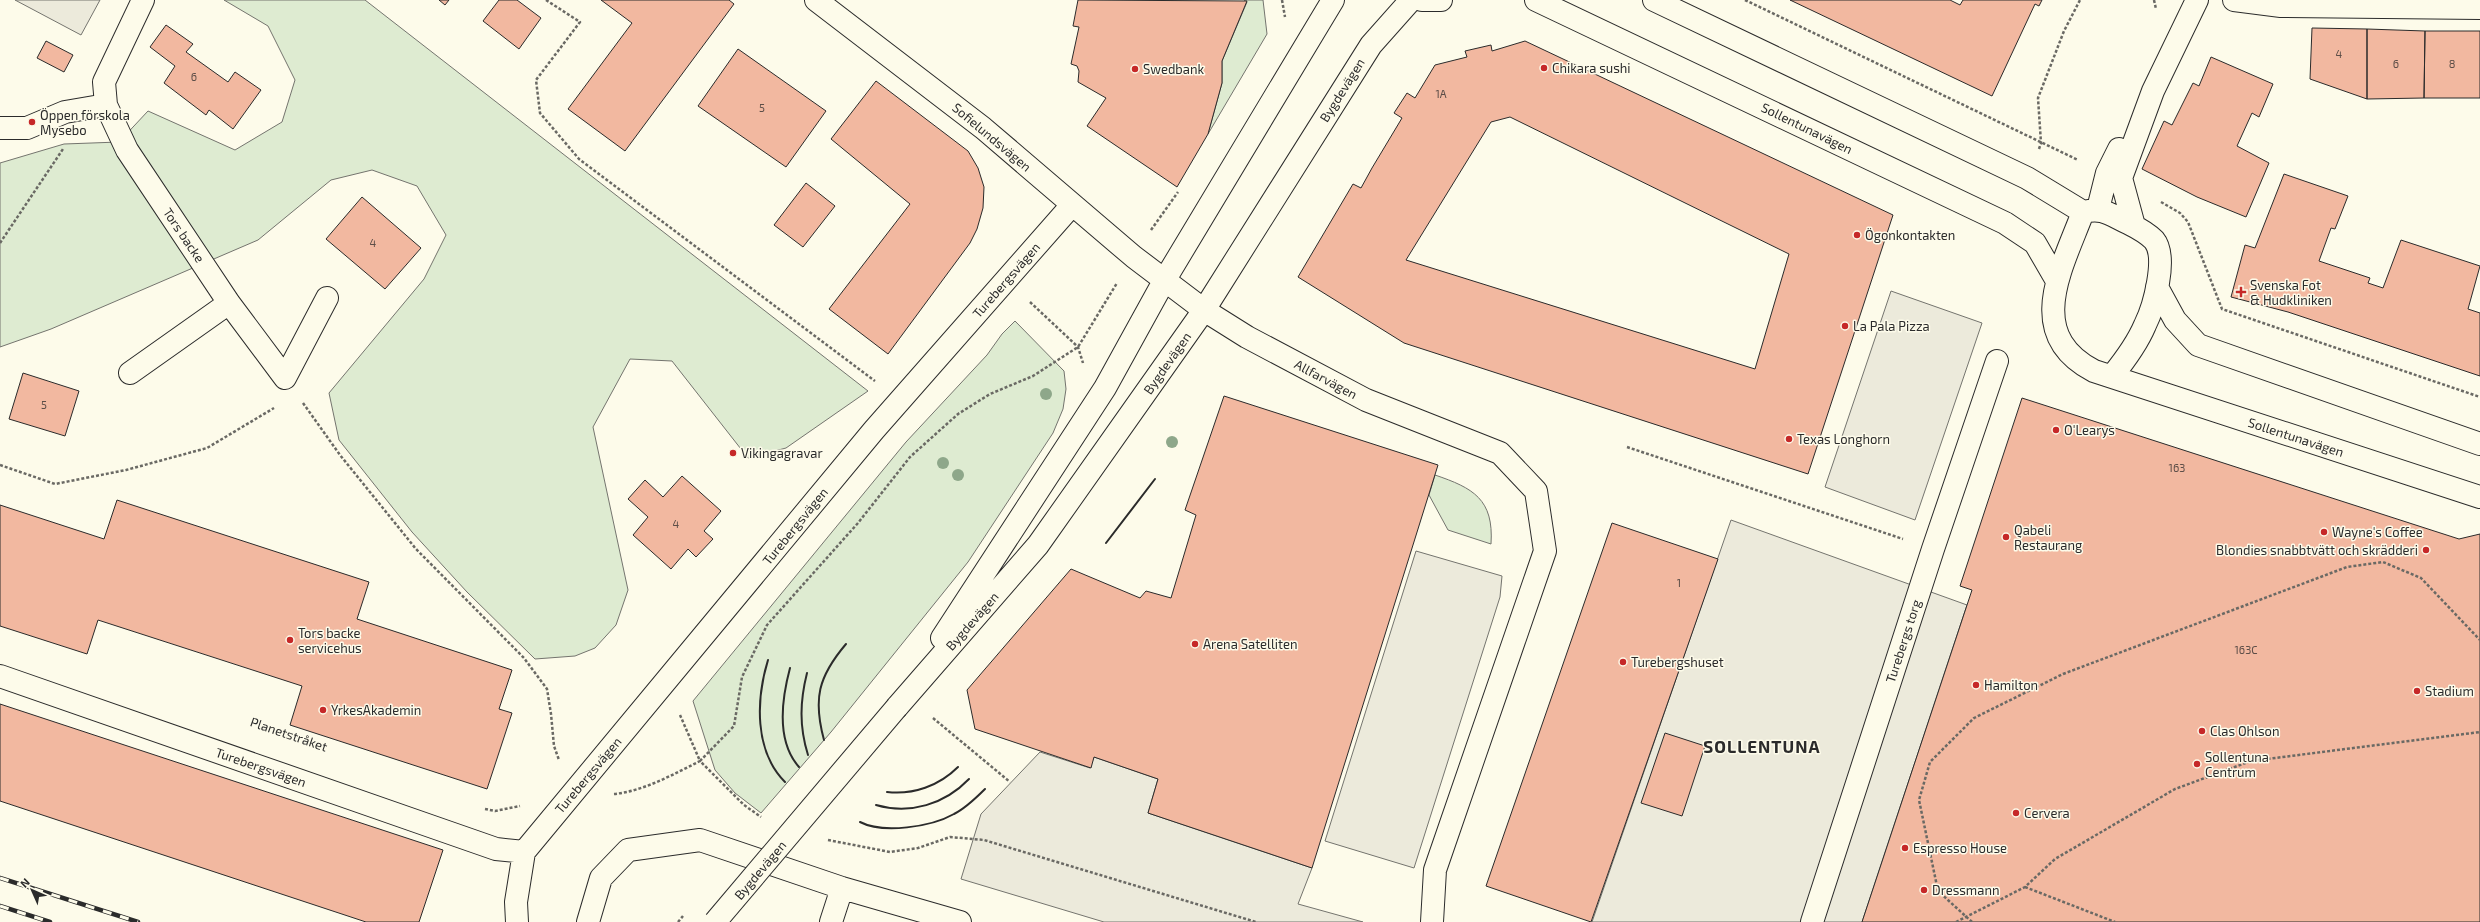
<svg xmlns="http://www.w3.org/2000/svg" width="2480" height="922" font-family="'Exo 2',sans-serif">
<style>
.green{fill:#deebd1;stroke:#74746e}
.parking{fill:#eceadb;stroke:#74746e}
.building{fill:#f2b8a0;stroke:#2b2b2b;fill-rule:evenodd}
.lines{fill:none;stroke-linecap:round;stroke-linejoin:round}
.minor-casing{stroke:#2b2b2b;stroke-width:24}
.path{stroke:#6a6964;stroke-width:2.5;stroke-dasharray:3 2;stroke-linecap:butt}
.minor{stroke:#fdfbea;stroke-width:22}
.rail-casing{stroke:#2b2b2b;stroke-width:4.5}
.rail{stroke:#fdfbea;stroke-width:3;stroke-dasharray:9;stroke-linecap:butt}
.minor-bridge-casing{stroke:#2b2b2b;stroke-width:24;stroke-linecap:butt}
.path-bridge{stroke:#6a6964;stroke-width:2.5;stroke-dasharray:3 2;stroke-linecap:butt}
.minor-bridge{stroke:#fdfbea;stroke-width:22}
.wall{stroke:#2b2b2b;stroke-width:2}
.tree{fill:#8ea78a}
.poi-dot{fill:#c62828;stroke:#fdfbea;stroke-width:1.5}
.labels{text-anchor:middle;stroke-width:3;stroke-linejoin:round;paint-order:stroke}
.number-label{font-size:11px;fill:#5d4e48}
.poi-label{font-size:13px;fill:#2b2b2b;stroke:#fdfbea;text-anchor:start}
.street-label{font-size:13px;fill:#2b2b2b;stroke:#fdfbea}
.district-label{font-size:17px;font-weight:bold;letter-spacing:1px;fill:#2b2b2b;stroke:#fdfbea}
</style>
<rect width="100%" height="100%" fill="#fdfbea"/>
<!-- green -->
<path class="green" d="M224,0h141l503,391 -82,57 -38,10 -76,-97 -42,-2 -37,68 35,163 -12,35 -21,23 -20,8 -40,3 -68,-67 -55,-60 -73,-92 -10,-47 95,-114 22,-44 -29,-49 -45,-16 -41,10 -73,60 -207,89 -51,18v-184l64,-19 55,-2 29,-31 87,39 47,-28 13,-42 -27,-54z
M1244,0h19l4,34 -59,100 14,-51v-22l25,-59z
M1015,321l49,50 2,18 -3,20 -10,24 -85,129 -137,170 -70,81 -26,-20 -20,-23 -22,-69 213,-259 81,-87 15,-21z
M1435,475c38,13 59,24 56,69l-43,-14 -19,-35z"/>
<!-- parking -->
<path class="parking" d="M15,0h85l-19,35z
M1891,291l91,32 -67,197 -90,-33z
M1731,520l236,85 -105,317h-270z
M1416,551l86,25 -2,21 -86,271 -89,-27z
M1040,752l50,16 4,-11 64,22 -10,34 164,55 -14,36 65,18h-259l-143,-43 20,-65z"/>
<!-- building -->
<path class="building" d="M439,0h10l-4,5z
M499,0h18l24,18 -22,31 -36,-28z
M601,0h128l5,4 -109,147 -57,-42 64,-86z
M1078,0l169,1 -25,60v22l-14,51 -31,53 -90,-61 19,-28 -28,-16 1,-11 -2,-5 -6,-2 8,-37 -6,-1z
M1790,0h160l10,5 3,-5h79l-3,6 -4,-2 -43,92z
M166,25l27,19 -7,8 42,30 7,-10 26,18 -28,39 -24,-19 -3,5 -42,-32 11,-17 -25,-19z
M2312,28l55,1v70l-57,-20z
M2367,29l58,2 -1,67 -57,1z
M2425,31h55v67h-56z
M46,41l27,14 -9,17 -27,-14z
M1525,41l368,174 -85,259 -404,-131 -106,-66 55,-93 8,4 11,-20 30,-50 -8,-5 13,-20 8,5 20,-33 32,-8 -2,-6 26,-6 1,6zM1510,117l279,137 -34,115 -349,-109 85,-138z
M738,49l88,62 -40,56 -88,-61z
M2211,57l62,27 -14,33 -7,-4 -15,33 32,17 -23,54 -49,-20 -55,-28 22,-48 8,4 21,-42 6,3z
M876,81l92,70 10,17 6,19 -1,21 -6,21 -7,14 -82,111 -59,-45 81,-105 -79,-65z
M2284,174l64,22 -13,33 -4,-1 -12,33 51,17 -2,5 15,5 18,-48 79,26 -12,43 12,4v63l-192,-64 -57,-15 14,-52 10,3z
M806,183l29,23 -32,41 -29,-22z
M362,197l59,51 -36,41 -59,-50z
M23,373l56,18 -14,45 -56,-17z
M1224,396l214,69 -126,403 -164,-55 10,-34 -64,-22 -3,11 -116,-39 -8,-39 104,-121 69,29 6,-7 25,7 25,-83 -11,-5z
M2022,398l437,141 21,-5v388h-618l110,-332 -12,-4z
M682,476l39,35 -17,20 9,8 -17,18 -8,-8 -17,20 -38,-34 15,-18 -20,-18 17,-19 18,17z
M117,500l252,82 -12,37 155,51 -13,39 13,4 -25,76 -197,-64 12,-39 -204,-66 -11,34 -87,-28v-121l104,34z
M1612,523l106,36 -127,363 -105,-36z
M0,704l443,146 -24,72h-53l-366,-121z
M1665,733l40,13 -23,70 -41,-13z"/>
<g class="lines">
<!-- minor casing -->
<g class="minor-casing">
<path id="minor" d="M143,0l-39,82 2,23 21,45 102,153 56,75 42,-80
M816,0l167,128 151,129 70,53 43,27 119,63 134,53 36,38 9,60 -110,319 -3,52
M1422,0h19
M1536,0l469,223 30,20 22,38
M1654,0l373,178 56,34c21,-5 27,3 45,11 8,4 20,11 26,17 14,17 0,67 -9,85 -8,19 -20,35 -33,51
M2234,0l47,6 199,2
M0,128h27l38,-16 41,-7
M2098,209l9,-36 12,-24
M2083,212c-21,56 -60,122 11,159l386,126
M2134,226l-13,-48 32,-87 44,-91
M2157,287l18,33 23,25 282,99
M130,373l99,-70
M942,638l163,-250 59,-107 169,-281
M0,676l496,173 28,3
M897,707l141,-162 166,-235 167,-265 40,-45
M517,922l-1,-20 8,-50 350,-422 198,-225
M588,922l13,-44 27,-28 72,-10 142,48 118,34
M831,922l11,-34
M1812,922l121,-373 64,-188"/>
</g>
<!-- path -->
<path class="path" d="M546,0l34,22 -44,58 4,33 39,46 296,222
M1282,0l3,17
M1745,0l333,160
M2154,0l2,9
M2039,149l2,-6 -3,-45 26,-67 16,-31
M2161,202l19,11 8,9 34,87 258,88
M1151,230l27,-38
M0,243l63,-94
M1030,302l48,45 5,16
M303,403l37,52 76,94 108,109 23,31 4,25 3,32 5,14
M1627,447l276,92
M0,465l55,19 71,-14 81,-22 67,-40
M680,715l20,46 34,-35 8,-49 25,-52 91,-102 52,-66 48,-43 32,-20 43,-18 45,-29 39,-64
M933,718l77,64
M614,794c30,-3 60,-20 86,-33l44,44 17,12
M485,809l10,2 25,-5
M828,840l62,12 28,-4 32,-11 34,3 272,82
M2025,887l90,35
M1956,922l69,-35 30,-28 120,-70 76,-28 229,-29
M1972,922l-34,-31 -19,-91 11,-38 44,-44 89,-44 284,-107 36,-5 38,16 59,62"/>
<!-- minor -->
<use href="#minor" class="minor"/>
<!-- rail casing -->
<g class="rail-casing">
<path id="rail" d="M0,878l138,44
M0,906l50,16"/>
</g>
<!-- rail -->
<use href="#rail" class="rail"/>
<!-- minor-bridge casing -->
<g class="minor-bridge-casing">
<path id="minor-bridge" d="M715,922l182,-215"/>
</g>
<!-- path-bridge -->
<path class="path-bridge" d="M678,922l5,-6"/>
<!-- minor-bridge -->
<use href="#minor-bridge" class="minor-bridge"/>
<!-- wall -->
<path class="wall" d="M1106,543l49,-64
M768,660c-12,39 -14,91 17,122
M790,668c-8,30 -14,73 9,99
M807,673c-7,28 -8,53 1,82
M824,740c-11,-41 -6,-63 22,-96
M887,792c26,3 52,-6 71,-25
M876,805c34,10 69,-1 93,-26
M860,822c23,12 71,5 94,-8 12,-6 22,-16 31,-25"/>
</g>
<!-- trees -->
<g class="tree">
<circle cx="1046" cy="394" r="6"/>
<circle cx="1172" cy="442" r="6"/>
<circle cx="943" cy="463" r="6"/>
<circle cx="958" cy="475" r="6"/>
</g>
<!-- markers -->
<g class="poi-dot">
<circle cx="1544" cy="68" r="4"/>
<circle cx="1135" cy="69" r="4"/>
<circle cx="32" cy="122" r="4"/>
<circle cx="1857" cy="235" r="4"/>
<path d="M2239 286h4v4h4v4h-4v4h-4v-4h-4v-4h4z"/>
<circle cx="1845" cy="326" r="4"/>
<circle cx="2056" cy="430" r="4"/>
<circle cx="1789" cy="439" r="4"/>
<circle cx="733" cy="453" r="4"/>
<circle cx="2324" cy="532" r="4"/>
<circle cx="2006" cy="537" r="4"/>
<circle cx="2426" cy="550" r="4"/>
<circle cx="290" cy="640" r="4"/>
<circle cx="1195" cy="644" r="4"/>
<circle cx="1623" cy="662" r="4"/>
<circle cx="1976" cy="685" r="4"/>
<circle cx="2417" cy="691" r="4"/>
<circle cx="323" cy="710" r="4"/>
<circle cx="2202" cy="731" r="4"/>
<circle cx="2197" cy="764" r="4"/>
<circle cx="2016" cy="813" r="4"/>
<circle cx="1905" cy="848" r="4"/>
<circle cx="1924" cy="890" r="4"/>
</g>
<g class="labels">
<!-- number labels -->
<g class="number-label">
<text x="2339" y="58">4</text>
<text x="2396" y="68">6</text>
<text x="2452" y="68">8</text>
<text x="194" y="81">6</text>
<text x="1441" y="98">1A</text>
<text x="762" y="112">5</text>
<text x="373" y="247">4</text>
<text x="44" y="409">5</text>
<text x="2177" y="472">163</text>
<text x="676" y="528">4</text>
<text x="1679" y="587">1</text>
<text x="2246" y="654">163C</text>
</g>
<!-- poi labels -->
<g class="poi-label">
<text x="1552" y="73">Chikara sushi</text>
<text x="1143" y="74">Swedbank</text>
<text x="40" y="120">Öppen förskola<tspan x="40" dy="15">Mysebo</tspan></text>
<text x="1865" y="240">Ögonkontakten</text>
<text x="2250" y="290">Svenska Fot<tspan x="2250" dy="15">&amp; Hudkliniken</tspan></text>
<text x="1853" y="331">La Pala Pizza</text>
<text x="2064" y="435">O'Learys</text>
<text x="1797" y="444">Texas Longhorn</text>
<text x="741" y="458">Vikingagravar</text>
<text x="2014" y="535">Qabeli<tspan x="2014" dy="15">Restaurang</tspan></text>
<text x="2332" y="537">Wayne's Coffee</text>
<text x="2418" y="555" text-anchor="end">Blondies snabbtvätt och skrädderi</text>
<text x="298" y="638">Tors backe<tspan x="298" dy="15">servicehus</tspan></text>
<text x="1203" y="649">Arena Satelliten</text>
<text x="1631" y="667">Turebergshuset</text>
<text x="1984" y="690">Hamilton</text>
<text x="2425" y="696">Stadium</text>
<text x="331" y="715">YrkesAkademin</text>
<text x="2210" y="736">Clas Ohlson</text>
<text x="2205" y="762">Sollentuna<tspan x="2205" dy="15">Centrum</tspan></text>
<text x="2024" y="818">Cervera</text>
<text x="1913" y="853">Espresso House</text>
<text x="1932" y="895">Dressmann</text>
</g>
<!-- street labels -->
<g class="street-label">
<text transform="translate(1342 90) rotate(-58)" y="5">Bygdevägen</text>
<text transform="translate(1807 128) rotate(26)" y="5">Sollentunavägen</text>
<text transform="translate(992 137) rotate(40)" y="5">Sofielundsvägen</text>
<text transform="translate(184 235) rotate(56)" y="5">Tors backe</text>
<text transform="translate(1006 280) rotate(-49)" y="5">Turebergsvägen</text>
<text transform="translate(1167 363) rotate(-55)" y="5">Bygdevägen</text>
<text transform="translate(1326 379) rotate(28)" y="5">Allfarvägen</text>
<text transform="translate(2296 437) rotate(18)" y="5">Sollentunavägen</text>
<text transform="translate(795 526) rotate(-51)" y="5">Turebergsvägen</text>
<text transform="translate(972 621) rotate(-49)" y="5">Bygdevägen</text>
<text transform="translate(1903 641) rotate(-72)" y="5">Turebergs torg</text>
<text transform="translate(289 734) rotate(19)" y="5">Planetstråket</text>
<text transform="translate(261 767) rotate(19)" y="5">Turebergsvägen</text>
<text transform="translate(588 775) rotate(-50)" y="5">Turebergsvägen</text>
<text transform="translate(760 870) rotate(-50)" y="5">Bygdevägen</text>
</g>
<!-- district labels -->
<g class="district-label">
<text x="1762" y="753">SOLLENTUNA</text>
</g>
</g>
<!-- north arrow -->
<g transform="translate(32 890) rotate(315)" stroke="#fdfbea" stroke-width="3" paint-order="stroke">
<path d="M0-3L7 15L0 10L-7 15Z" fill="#2b2b2b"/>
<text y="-6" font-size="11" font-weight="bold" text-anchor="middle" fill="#2b2b2b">N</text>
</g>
</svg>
